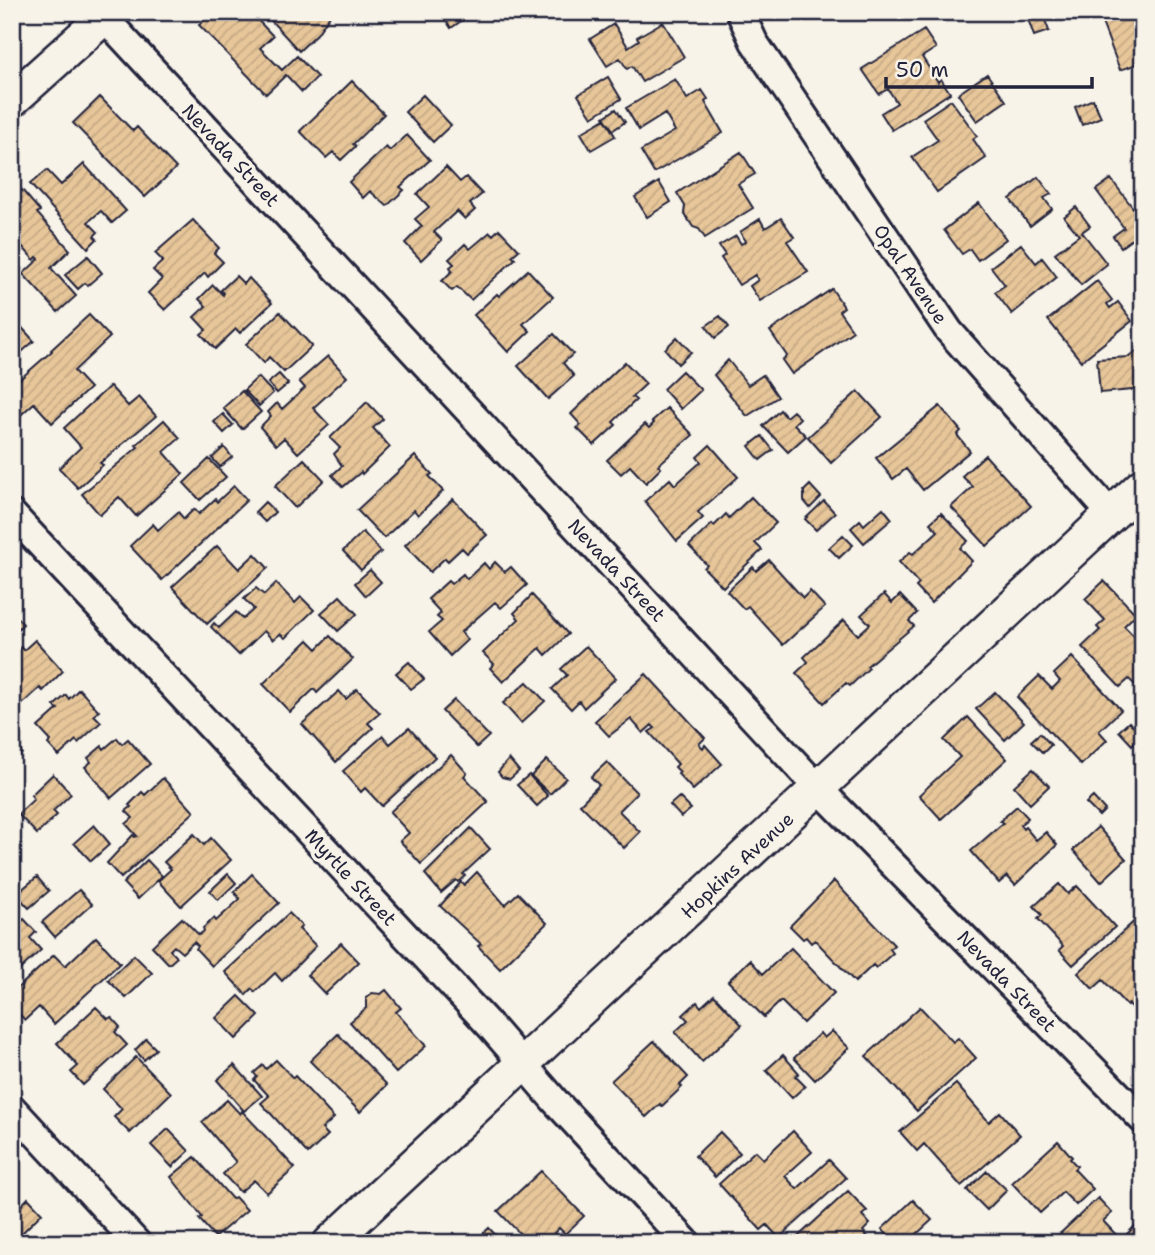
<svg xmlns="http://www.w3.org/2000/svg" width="1155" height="1255" font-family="'Shantell Sans',sans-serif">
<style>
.building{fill:url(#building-hatch);stroke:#22223b;stroke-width:2}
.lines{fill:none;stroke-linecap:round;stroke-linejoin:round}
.minor-casing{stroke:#22223b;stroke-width:32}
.tertiary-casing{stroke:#22223b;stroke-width:38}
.minor{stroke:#f7f3e8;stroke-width:26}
.tertiary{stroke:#f7f3e8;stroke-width:33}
.labels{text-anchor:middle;stroke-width:7;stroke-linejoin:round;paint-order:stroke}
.street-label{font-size:19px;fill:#22223b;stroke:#f7f3e8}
</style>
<defs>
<pattern id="building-hatch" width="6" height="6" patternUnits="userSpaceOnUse" patternTransform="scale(1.75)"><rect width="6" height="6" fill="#e7c699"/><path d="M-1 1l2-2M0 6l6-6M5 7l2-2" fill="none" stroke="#c6aa85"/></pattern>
</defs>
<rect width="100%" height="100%" fill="#f7f3e8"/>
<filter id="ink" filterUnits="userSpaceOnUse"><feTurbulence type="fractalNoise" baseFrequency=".0143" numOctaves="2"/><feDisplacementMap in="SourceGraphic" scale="14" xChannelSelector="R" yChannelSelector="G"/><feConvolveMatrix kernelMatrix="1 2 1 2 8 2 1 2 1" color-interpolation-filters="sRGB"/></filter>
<g filter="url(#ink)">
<!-- building -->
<path class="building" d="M212,12h38l23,24 -13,12 22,22 15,-14 20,21 -15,15 -16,-17 -20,19 -67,-69z
M263,12h69l-15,22 -18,17z
M445,12h15l4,7 -13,9 -9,-14z
M575,12h18l-14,7z
M1037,12h5l7,19 -15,5 -7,-20z
M1098,12h45v26l-4,1 4,9v14l-23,8z
M663,22l21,35 -42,25 -10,-16 -5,3 -7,-11 -13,8 -17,-27 24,-15 14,23 11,-7 -2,-3z
M924,30l12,18 -14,9 16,25 3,-3 9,14 -58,37 -11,-17 16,-10 -9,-14 -9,5 -17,-25z
M987,74l19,27 -29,20 -19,-27z
M608,77l13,22 -29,18 -14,-22z
M675,79l12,20 15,-9 6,9 -3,3 18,31 -69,40 -13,-22 34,-20 -10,-17 -26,16 -13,-22z
M352,81l32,33 -31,30 3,2 -15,14 -8,-8 -7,6 -26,-27z
M423,95l28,30 -18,17 -28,-30z
M100,97l33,34 4,-4 39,41 -31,29 -72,-74z
M1093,99l8,18 -19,8 -7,-18z
M951,100l26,36 -4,3 13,19 -49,34 -25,-35 26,-17 -15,-21z
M616,109l9,13 -12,8 -9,-13z
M605,119l10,17 -24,14 -10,-17z
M407,135l23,25 -30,27 4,3 -17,16 -17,-15 -7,7 -14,-16 37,-35 4,4z
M741,152l14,22 -17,10 15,24 -48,30 -6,-9 -6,-2 -9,-14 1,-7 -8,-13z
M84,164l42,47 -14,12 -11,-12 -13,11 10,10 -4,4 3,3 -9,9 -58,-64 17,-14 14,15z
M446,167l14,15 6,-5 16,17 -12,10 5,6 -10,9 -8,-8 -23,21 8,8 -21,20 -16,-17 17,-17 -7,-7 14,-12 -12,-13z
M1038,177l13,17 -7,4 8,11 -22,17 -20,-27z
M1111,179l32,42v10l-22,16 -8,-11 11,-8 -28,-38z
M659,182l12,20 -24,15 -12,-20z
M22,190l18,21 -3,2 33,37 -19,18 25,28 -18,16 -35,-38 16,-15 -2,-2 -3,3 -13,-15 -5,4 -4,-3v-47z
M979,203l27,36 -28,21 -8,-11 -8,5 -18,-24z
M1076,207l14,19 -8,6 25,32 -26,21 -26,-32 24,-18 -15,-18z
M781,218l13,19 -7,4 21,31 -48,29 -10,-15 8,-6 -3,-5 -16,10 -18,-27 4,-3 -6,-9 17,-10 5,8 5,-3 -6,-9 20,-13 5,9z
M193,220l26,28 -5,5 9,9 -15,15 -3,-4 -40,37 -17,-17 14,-14 -9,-9 10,-9 -8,-8z
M499,229l20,21 -7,6 3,3 -44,41 -14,-13 -5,4 -10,-10 10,-10 -2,-4 4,-3 -5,-5 16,-15 5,5 20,-17 3,3z
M1021,244l15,19 6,-5 15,19 -45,37 -17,-22 10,-7 -14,-18z
M88,256l14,17 -14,12 -3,-2 -7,6 -13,-14z
M528,270l25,27 -30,27 7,7 -22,21 -34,-37 23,-21 2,2z
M236,276l8,8 5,-6 23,25 -32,30 -4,-4 -21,20 -14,-15 5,-4 -12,-13 12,-11 -7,-7 14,-14 10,10 1,-2 -3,-3z
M1097,281l15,19 -5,4 3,4 8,-6 14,19 -51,40 -33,-41z
M832,289l12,18 -5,4 14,20 -61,43 -10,-14 5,-4 -17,-25z
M280,312l32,34 -28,26 -15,-15 -5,6 -18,-19z
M89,315l21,22 -36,34 16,17 -38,35 -18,-20 -19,17 -3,-3v-31l40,-35 -1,-1z
M720,316l9,11 -14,11 -9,-12z
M16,321l18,20 -19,17 -3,-3v-31z
M554,334l19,20 -10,9 11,13 -26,23 -30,-33z
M677,337l14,15 -13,12 -13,-15z
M1143,346v43l-43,4 -3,-34 32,-2z
M328,356l19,21 -34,31 16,17 -31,28 -14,-15 -8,7 -16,-18 11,-11 -3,-4 9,-9 5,6 23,-21 -6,-7z
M728,360l20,25 15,-10 15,22 -31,19 -33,-41z
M625,362l21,22 -14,13 4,3 -23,22 3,3 -22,20 -17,-17 4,-3 -10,-11z
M682,371l19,19 -20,19 -18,-20z
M279,374l9,10 -11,9 -9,-10z
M258,377l15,16 -14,13 -15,-16z
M110,386l18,20 11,-9 17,19 -56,47 3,2 -25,23 -19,-20 22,-21 -17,-19z
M242,391l19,21 -19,17 -19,-21z
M858,391l24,26 -51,46 -23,-26z
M367,402l16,17 -10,9 17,19 -28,27 -1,-2 -18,15 -11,-12 10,-9 -8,-12 6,-6 -10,-10z
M940,406l21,25 -4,4 13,16 -47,39 -17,-21 -13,10 -17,-21z
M667,408l26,27 -35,30 3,3 -15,15 -16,-17 -9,8 -14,-14 38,-36 4,4 5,-5 -2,-2z
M780,410l6,7 7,-6 7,7 -6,6 12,12 -18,16 -25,-26z
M223,414l10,11 -9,8 -10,-11z
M164,420l16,18 -16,14 19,22 -47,42 -17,-19 -19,18 -18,-21 56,-47 -2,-2z
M762,436l11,14 -13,10 -11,-14z
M710,445l28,32 -40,35 5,6 -26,23 -32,-40 25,-22 5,6 26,-23 -4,-5z
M224,447l8,10 -12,10 -8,-9z
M985,455l46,51 -44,40 -36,-39 22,-20 -11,-11z
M415,456l17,18 -3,2 14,15 -25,24 -4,-5 -30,28 -27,-28z
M209,459l17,18 -26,23 -16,-17z
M304,459l20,21 -29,28 -20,-22z
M810,485l11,12 -11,11 -6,-7v-10z
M234,486l13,14 -85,80 -32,-34 23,-22 5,6 20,-18 6,7 10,-10 5,5 16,-15 2,3z
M751,497l25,26 -21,20 7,7 -39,37 -19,-19 3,-3 -18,-19 23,-22 2,2 12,-12 3,4z
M453,499l34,36 -20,18 -5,-5 -14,13 -3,-3 -15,14 -25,-27z
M824,501l11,12 -19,17 -11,-11z
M265,502l10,10 -10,10 -10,-10z
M883,508l9,11 -28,24 -13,-15 9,-8 4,5z
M941,513l27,28 -8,7 12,13 -41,42 -15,-16 3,-3 -20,-22 11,-10 3,2 25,-23 -8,-8z
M363,532l18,20 -20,18 -18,-19z
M843,535l10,10 -14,13 -10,-10z
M217,546l22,23 16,-15 13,14 -61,56 -35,-37z
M769,560l34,38 7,-7 15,16 -42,38 -35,-39 -4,3 -17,-18 26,-24 3,4z
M495,562l10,10 6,-5 16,18 -26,23 -6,-6 -34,30 6,8 -17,16 -21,-24 13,-11 -5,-4 4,-4 -13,-14 20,-18 3,3 12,-10 4,5 17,-16 5,6z
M370,570l11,12 -15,14 -11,-13z
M1104,581l32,33 -12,12 19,19v33l-8,7 -6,-6 -9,8 -38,-40 18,-17 -3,-3 8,-7 -20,-21z
M276,583l19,20 6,-6 13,13 -29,28 -5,-4 -7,6 -9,-9 -25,24 -28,-28 3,-4 5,5 17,-16 7,7 11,-10 -10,-10 12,-11 8,7z
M884,594l8,9 8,-8 17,18 -8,8 5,5 -47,40 2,2 -19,18 -4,-3 -22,20 -28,-30 12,-11 -4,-5 40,-37 14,15 12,-11 -9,-9z
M532,595l36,39 -22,21 -6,-7 -37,34 -13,-14 4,-4 -11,-11 36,-34 -5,-6z
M340,596l17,18 -19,17 -17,-18z
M12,612l11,12 -11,11z
M330,636l23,23 -36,34 -3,-4 -24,23 -27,-28 45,-44 9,9z
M35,640l28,31 -20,20 -3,-3 -22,20 3,3 -9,9v-64l9,-9 3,3z
M586,646l30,32 -32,30 -5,-7 -8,8 -19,-20 15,-14 -6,-6z
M1072,657l49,53 -22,21 8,9 -26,25 -64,-68 22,-21 13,13 8,-8 -6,-7z
M409,662l15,17 -13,10 -15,-16z
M646,674l59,64 -6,6 4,4 2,-3 17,19 -29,26 -15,-16 2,-2 -5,-5 3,-3 -29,-32 6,-4 -3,-3 -9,8 -12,-14 -22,17 -14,-15z
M527,682l18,19 -24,22 -18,-20z
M79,689l20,22 -5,4 7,7 -23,21 -2,-3 -17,16 -11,-12 3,-3 -13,-14 20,-18 -4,-3 12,-11 3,4z
M357,689l23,24 -12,10 5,5 -37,34 -34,-38 37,-33 7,8z
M995,692l29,30 -19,18 -29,-31z
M454,700l35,36 -12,11 -35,-36z
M968,717l39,42 -66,60 -22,-24 41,-38 -16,-17z
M1129,722l13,13 -10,10 -13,-14z
M409,728l26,29 -53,49 -17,-18 -4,4 -18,-21 40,-35 7,8z
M1040,733l11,12 -8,8 -12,-12z
M117,738l5,6 6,-5 22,25 -39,34 -26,-31 6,-5 -3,-4 14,-12 2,3z
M12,743l10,10 -10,10z
M451,755l16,18 -3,3 24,26 -67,62 -21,-23 9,-8 -19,-21z
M509,759l10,12 -9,8 -8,-2 -4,-5z
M547,760l19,18 -16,16 -19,-18z
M607,762l30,31 -18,18 21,21 -16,16 -44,-44 19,-19 -8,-8z
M1033,769l16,17 -19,18 -16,-18z
M53,774l18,20 -18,17 4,4 -20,19 -19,-20 16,-15 -3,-4z
M529,775l19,21 -11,10 -20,-21z
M163,778l31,34 -73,66 -14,-15 26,-28 2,2 2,-1 -11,-12 7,-6 -7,-7 5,-4 -2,-2 13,-13 3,3z
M679,797l12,12 -10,8 -11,-12z
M1093,797l12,13 -6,6 -13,-13z
M1017,806l11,12 -8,7 3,4 2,-2 11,13 10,-8 11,13 -42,40 -8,-9 -8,7 -28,-32 32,-28 -3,-2z
M94,825l16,19 -19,17 -17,-18z
M1098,827l28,32 -25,23 -28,-32z
M471,828l19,21 -27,25 2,2 -7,6 -2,-2 -15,13 -16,-19z
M194,834l10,11 7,-7 20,22 -50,46 -23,-25 13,-12 -7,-7z
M147,860l15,16 -24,23 -15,-16z
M477,872l28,33 13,-12 29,30 -47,46 -22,-23 3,-2 -41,-38 21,-24 3,3z
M228,874l8,9 -18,17 -8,-9z
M252,874l27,29 -67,63 -16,-17 2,-3 -4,-4 -12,11 -8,-7 -4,4 7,7 -8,7 -17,-18 30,-28 17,17 5,-4 -1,-3 11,-10 2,3 24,-22 -6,-7z
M37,877l12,14 -20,17 -13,-14z
M834,881l60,64 -4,4 3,4 -17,15 -3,-3 -18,17 -40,-42 -4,3 -5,-6 -3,2 -13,-13z
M1059,884l9,10 9,-8 38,41 -42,38 -14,-15 4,-4 -25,-27 4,-4 -8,-9z
M79,890l13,14 -37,33 -13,-15z
M289,913l13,13 -3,3 17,17 -34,35 -7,-8 -20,19 -3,-3 -6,6 -21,-23z
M1140,916l3,3v27l-7,7 7,7v58l-14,-14 -2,2 -24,-26 -10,9 -15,-16z
M24,919l12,13 -6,6 11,12 -29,27v-55l2,-2 4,4z
M96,937l24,26 -66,61 -15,-17 -14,13 -13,-13v-14l42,-38 11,11z
M341,943l18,19 -34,32 -18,-19z
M791,948l43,45 -31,30 -22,-22 -17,16 -36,-36 22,-21 13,14z
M134,955l18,18 -26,25 -18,-18z
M386,990l15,18 -5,4 30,34 -30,27 -46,-51 16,-14v-10l6,-5 9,1z
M714,995l28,30 -40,37 -27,-30 13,-12 -5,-5 14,-13 4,5z
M239,996l20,20 -23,23 -20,-21z
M96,1007l12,12 3,-2 9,10 -5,5 12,13 -44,40 -12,-13 7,-6 -21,-23z
M920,1007l33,35 5,-4 18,20 -59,53 -51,-55z
M832,1031l17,17 -34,32 -21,-22 26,-25 4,5z
M338,1034l49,51 -27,27 -50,-51z
M146,1039l10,10 -12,11 -9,-10z
M654,1041l34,36 -8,8 2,2 -20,19 -2,-2 -14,13 -35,-36z
M783,1055l16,18 -4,3 10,10 -13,12 -26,-28z
M136,1057l35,36 -41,40 -16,-16 8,-8 -19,-20z
M276,1060l17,18 2,-2 39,42 -12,11 6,6 -20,19 -47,-51 8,-7 -15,-16 3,-3 -3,-4 9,-8 3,4z
M234,1065l28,31 -18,15 -27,-31z
M956,1084l33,38 11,-10 20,23 -59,51 -37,-42 -7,7 -17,-19z
M227,1100l13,14 2,-3 53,57 -28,25 -13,-13 -14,12 -17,-18 13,-12 -34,-40z
M168,1129l21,22 -17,16 -21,-22z
M793,1131l19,21 -27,24 12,13 32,-29 17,18 -67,60 -12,-13 -6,5 -42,-46 36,-33 8,8z
M720,1132l20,21 -25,24 -20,-21z
M1058,1141l14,16 -2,2 7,7 -3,3 19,20 -17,16 -13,-13 -23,21 -28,-30z
M195,1157l37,42 3,-2 12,13 -32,27 -16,-18 3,-2 -31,-40z
M541,1171l43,45 -19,18 -6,-6 -5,5 6,6 -2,4h-29l-31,-32z
M987,1171l20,19 -20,20 -20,-20z
M848,1191l19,20 -5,4 8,9 -7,7 10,12h-82z
M28,1198l14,15 -30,30v-40l6,6z
M1098,1198l14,15 -9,8 18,19 15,-15 7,8v10h-93z
M913,1200l19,20 -25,23h-13l-12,-14z
M489,1228l14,15h-30z
M454,1233l9,10h-20z"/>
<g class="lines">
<!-- minor casing -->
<g class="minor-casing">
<path id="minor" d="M99,12l720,777 324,331
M740,12l14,30 195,289 162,183
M12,514l479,513 64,74 132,142
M12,1108l125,135"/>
</g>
<!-- tertiary casing -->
<g class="tertiary-casing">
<path id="tertiary" d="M12,100l98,-88
M330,1243l813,-758"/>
</g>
<!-- minor -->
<use href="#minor" class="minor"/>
<!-- tertiary -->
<use href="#tertiary" class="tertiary"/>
</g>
</g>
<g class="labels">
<!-- street labels -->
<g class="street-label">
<text transform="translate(231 155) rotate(47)" y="7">Nevada Street</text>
<text transform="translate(911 274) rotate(56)" y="7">Opal Avenue</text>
<text transform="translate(617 570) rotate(47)" y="7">Nevada Street</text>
<text transform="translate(737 865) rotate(-43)" y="7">Hopkins Avenue</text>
<text transform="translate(351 877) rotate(47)" y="7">Myrtle Street</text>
<text transform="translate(1007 981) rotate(46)" y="7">Nevada Street</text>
</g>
</g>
<!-- margin -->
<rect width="1155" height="1255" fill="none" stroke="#f7f3e8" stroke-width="42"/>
<rect x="21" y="21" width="1113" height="1213" fill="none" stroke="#22223b" stroke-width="2.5" filter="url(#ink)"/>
<!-- scale -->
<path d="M886 77v10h206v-10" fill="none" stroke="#22223b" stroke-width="3.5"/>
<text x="896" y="77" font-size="21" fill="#22223b" stroke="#f7f3e8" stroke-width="5" paint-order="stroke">50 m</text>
</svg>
